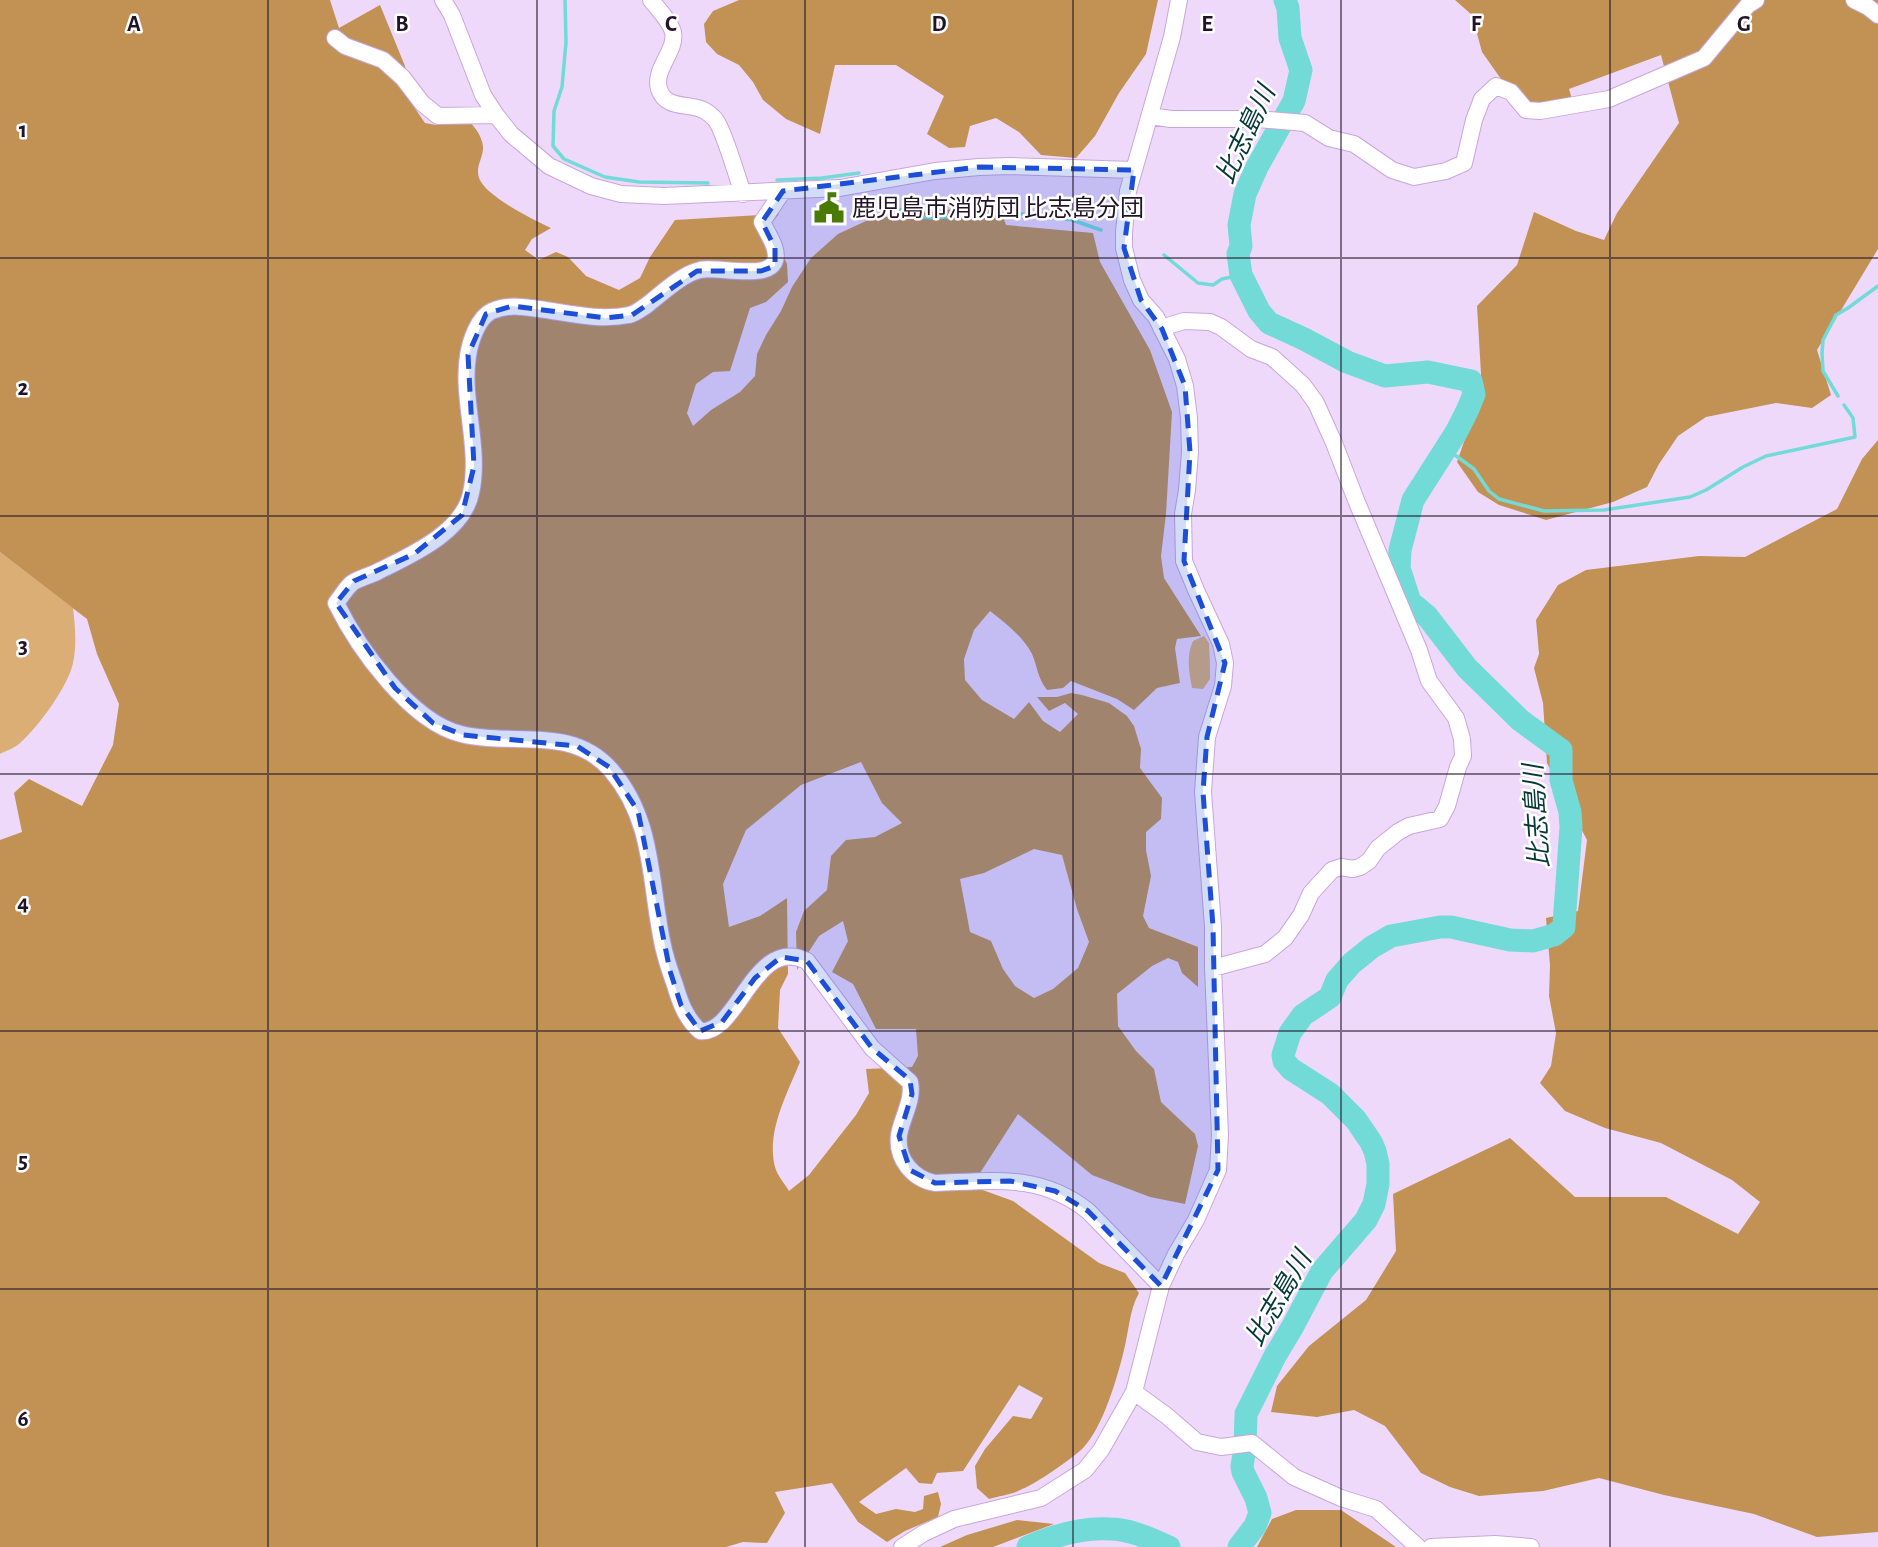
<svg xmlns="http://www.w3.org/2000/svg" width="1878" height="1547" font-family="'Alegreya Sans','Noto Sans JP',sans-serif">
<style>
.green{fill:#dbae76}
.forest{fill:#c29254;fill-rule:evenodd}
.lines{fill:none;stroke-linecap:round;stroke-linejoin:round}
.stream{stroke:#72dbd7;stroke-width:3.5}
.river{stroke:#72dbd7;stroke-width:23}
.minor-casing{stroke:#c8a6dd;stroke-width:18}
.minor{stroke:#fff;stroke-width:16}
.marked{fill:#1d4ed8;fill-opacity:0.2;stroke:#1d4ed8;stroke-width:5;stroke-dasharray:14 9;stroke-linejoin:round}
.grid{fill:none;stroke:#211428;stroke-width:2;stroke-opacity:0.55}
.labels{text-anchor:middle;stroke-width:5;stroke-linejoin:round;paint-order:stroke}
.poi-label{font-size:24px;fill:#211428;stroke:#fff;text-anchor:start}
.water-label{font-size:26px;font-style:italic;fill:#043937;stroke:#fff}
.grid-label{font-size:23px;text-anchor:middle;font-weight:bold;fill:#211428;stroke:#fff;stroke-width:5;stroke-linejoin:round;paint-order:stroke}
</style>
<rect width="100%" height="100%" fill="#eed9fb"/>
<!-- green -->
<path class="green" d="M0,552l73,56c2,18 4,36 0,55 -4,22 -36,66 -54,81 -5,4 -13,7 -19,10z
M1204,636l5,7 1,21v15l-7,10 -11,-1c-3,-17 -6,-31 1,-47z"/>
<!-- forest -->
<path class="forest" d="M0,0h330l9,28 41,-23 25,61 7,38 13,19 11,2 29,-6c8,4 17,17 18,27 1,11 -8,20 -4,32 6,18 55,42 72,50l-19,11 -7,11 14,10 17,-8 12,5 18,19 33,14 21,-12 10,-21 25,-37 104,-6 -10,12 18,38 1,18 -22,20 -16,6 -20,63 -17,1 -17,12 -9,29 6,13 18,-16 29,-18 15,-16 2,-22 9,-19 15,-24 11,-24 19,-29 27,-24 28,-13 19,-4 114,-13 7,21 87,8 7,29 50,88 22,62 -6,102 -5,42 3,22 37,58 -24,3 -2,9 5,35 -23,5 -23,22 -17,-11 -46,-18 -8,7 -16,2c-10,-13 -9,-22 -15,-36 -9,-18 -27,-31 -42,-43l-16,19 -10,29 1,21 17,20 32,19 15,-17 14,19 17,11 18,-18 -13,-11 -16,8 -12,-14h20l14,-4 11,2 27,8 18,13 7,10 7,23 -1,19 22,30 -1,21 -15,13v18l5,26 -8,40 6,12 49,19v40l-16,-14 -4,-11 -10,-4 -16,8 -35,28 1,32 18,25 18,18 7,33 34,32 3,12 -13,58 -35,-7 -58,-22 -74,-61 -38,59v16l33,12 86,62 26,10 14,20c-10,18 -10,38 -15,57 -7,29 -21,77 -41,98 -11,11 -49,37 -63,42 -9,5 -21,6 -31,9l-12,-11 -2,-22 10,-17 28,-33 18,3 12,-21 -24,-13 -56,86 -26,2 -5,11 -13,-1 -13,-15 -47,34 17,12 20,-5 19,3 8,-3 1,-13 14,-4 3,12 -3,13 -33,14 -18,11 -29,-20 -26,-39 -57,9 10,21 -18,30 -24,-1 -17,5h-726v-707l22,-8 -8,-39 15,-14 53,27 31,-61 6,-41 -22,-50 -10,-35 -87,-67zM861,762l21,41 20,20 -27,14 -29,3 -15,16 -4,34 -23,21 -8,21 1,38 22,-34 24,-15 5,20 -16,31 21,12 23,45h40l2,27 -6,11 -46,2 3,24 -13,22 -47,60 -20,16c-4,-7 -12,-16 -14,-24 -9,-35 12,-73 25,-105l-22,-34 2,-38 8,-16 -1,-76 -27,18 -31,11 -6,-43 23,-54 55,-45zM1034,849l28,6 15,54 12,33 -11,26 -25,21 -19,9 -19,-12 -12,-17 -12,-28 -21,-9 -10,-53 24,-6z
M739,0h419l-12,54 -27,39 -24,43 -19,22 -35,-3 -22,-23 -23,-14 -26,8 -5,21 -16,1 -22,-14 17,-38 -48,-31h-61l-15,69 -34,-15 -23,-19 -10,-18 -14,-17 -22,-11 -11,-12 -2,-18 9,-13z
M1455,0h423v249l-61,101 14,45 -19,13 -36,-5 -70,14 -28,19 -19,28 -12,23 -34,15 -67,18 -47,-15 -21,-13 -21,-30 10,-29 14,-59 -4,-68 40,-41 17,-53 42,19 28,9 13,-27 62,-90 -18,-68 -92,34 3,10 -43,6 -28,-26 -19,-27 -10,-37z
M1878,440v1092l-61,5 -63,-23 -90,-19 -65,-17 -56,13 -64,5 -29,-9 -29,-14 -36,-47 -31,-16 -37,7 -46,-5 6,-26 32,-40 57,-46 30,-49 -3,-57 117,-56 65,59h91l72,37 22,-32 -28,-22 -71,-37 -56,-15 -40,-17 -25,-28 11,-17 5,-33 -7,-37 1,-31 -4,-47 32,-7 9,-71 -40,-77 -4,-60 -9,-35 5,-14 -3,-34 22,-35 28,-15 113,-14 46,1 92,-48 25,-50z
M1296,1510h45l55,37h-139l15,-28z
M1017,1520l37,4 -61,23h-53l27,-12z"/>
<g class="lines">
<!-- stream -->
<path class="stream" d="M565,0l1,42 -4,45 -8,24 -1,35 11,13 41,18 34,5 69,1
M777,180l45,-2 37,-5
M890,204l21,12 20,2 79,-5 31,3 31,4 29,10
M1164,255l34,28 15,2 9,-6 19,-4
M1838,396l-15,-25 -1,-18 1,-13 13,-25 12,-7 30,-22
M1439,458l16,-3 19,14 15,22 10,8 45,12 60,-1 86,-13 16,-7 37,-23 23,-11 89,-19 -2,-19 -9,-13"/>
<!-- river -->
<path class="river" d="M1028,1547c25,-11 55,-20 82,-18 20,0 41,10 59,18
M1239,1547l16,-21 5,-13 -4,-15 -13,-26 -1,-6 3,-18 1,-34 29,-58 18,-30 29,-55 44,-51 8,-16 4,-20v-20l-3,-13 -4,-9 -15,-22 -26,-26 -39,-25 -7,-8 -1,-6 7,-22 13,-18 27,-18 7,-17 15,-17 20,-16 19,-11 49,-9h11l59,13 23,1 21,-6 10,-8v-3l7,-97 -1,-15 -9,-32v-30l-41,-30 -53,-52 -40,-52 -17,-14 -11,-34 1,-18 13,-50 44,-69 11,-22 6,-15 -3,-13 -43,-9 -43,4 -38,-14 -43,-23 -35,-16 -10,-12 -18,-36 -3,-21 3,-8 -2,-21 6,-31 12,-27 37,-66 7,-31 -11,-32 -2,-30 -3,-8"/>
<!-- minor casing -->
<g class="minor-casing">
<path id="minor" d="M443,0l9,15 31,80 13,20 15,19 38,32 42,20 30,8 43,2 176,-8 95,-17 44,-4 32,-1 123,4
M651,0c7,9 19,21 22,32 4,19 -20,37 -14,57 7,22 32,13 46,22 4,2 6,4 9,7 8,7 24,61 29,76
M1854,0l14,7 10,8
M335,38l10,8 38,14 20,18 19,25 16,13 58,-1
M1150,116l21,3h86l48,4 24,15 25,6 38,26 22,7 32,-6 18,-8 10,-43 8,-21 14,-13 15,6 15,18 14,1 69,-12 95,-41 44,-53 8,-5
M783,191l-21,31c4,8 9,16 12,24 14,41 -55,19 -74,24 -18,4 -39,24 -53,35 -6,4 -12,9 -18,10 -30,6 -61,-2 -90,-6 -17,-2 -31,-5 -47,2 -14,6 -22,31 -24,45 -7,43 13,93 3,137 -8,40 -62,63 -94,79 -8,4 -18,6 -25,11 -6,5 -11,14 -16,20 22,45 75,119 125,131 51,13 110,-10 150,36 45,52 38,117 53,180 3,12 7,24 11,35 5,17 11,34 25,46 38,5 54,-97 107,-70l65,87 38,34c4,18 -8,35 -11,53 -3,24 14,44 36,48 58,-2 105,-10 153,28l73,75
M1161,328l23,-7 26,1 11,5 30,22 21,8 31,28 13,18 18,40 22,57 63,150 10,31 27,37 6,21 1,17 -5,11 -11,39 -7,13 -31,7 -11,6 -20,16 -9,13 -9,6 -7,2 -12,-2 -9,3 -21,23 -10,22 -16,23 -20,16 -52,14
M1134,1392l33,24 30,26 24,5 31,-4 42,34 47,21 35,11 42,38
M902,1547l22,-14 30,-14 87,-21 44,-28 16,-20 33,-58 27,-106 15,-32 20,-34 22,-50 2,-35 -7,-167v-41l-10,-135 4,-55 16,-51 2,-23 -4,-19 -25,-54 -12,-29 -1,-47 4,-24 3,-38 -1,-34 -4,-32 -8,-27 -21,-42 -15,-17 -9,-20 -8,-32v-16l4,-41 44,-154 7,-37
M1431,1547l64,-3 36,3"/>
</g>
<!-- minor -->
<use href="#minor" class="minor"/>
</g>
<!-- marked area -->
<path class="marked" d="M979,167l155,3 -10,78 17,52 21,29 23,57 5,66 -6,109 41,102 -18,74 -4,55 10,135 5,243 -57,116 -73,-75 -33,-20 -45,-10 -75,2 -25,-13 -11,-34 13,-42 -2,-14 -38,-32 -65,-87 -26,-4 -26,21 -33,44 -22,9 -19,-26 -11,-34 -32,-160 -29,-44 -32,-21 -114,-11 -30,-12 -38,-35 -59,-85 18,-22 60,-27 48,-39 12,-49 -6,-111 18,-41 26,-8 94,12 26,-3 65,-44h64l14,-5v-18l-13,-26 21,-31z"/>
<!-- grid -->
<path class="grid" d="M268,0v1547M537,0v1547M805,0v1547M1073,0v1547M1341,0v1547M1610,0v1547M0,258h1878M0,516h1878M0,774h1878M0,1031h1878M0,1289h1878"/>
<!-- icons -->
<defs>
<g id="civic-bare" transform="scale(2.415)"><path d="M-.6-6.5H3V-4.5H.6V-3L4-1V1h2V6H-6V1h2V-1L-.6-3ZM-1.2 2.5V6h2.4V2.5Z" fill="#487a04" stroke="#fff" stroke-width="2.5" paint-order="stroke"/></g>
</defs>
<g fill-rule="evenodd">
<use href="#civic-bare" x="829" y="208"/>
</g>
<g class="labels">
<!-- poi labels -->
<g class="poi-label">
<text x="852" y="216">鹿児島市消防団 比志島分団</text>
</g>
<!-- water labels -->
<g class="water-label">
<text transform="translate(1245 134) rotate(-65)" y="9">比志島川</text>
<text transform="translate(1536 816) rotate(-94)" y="9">比志島川</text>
<text transform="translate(1278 1298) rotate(-60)" y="9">比志島川</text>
</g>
</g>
<g class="grid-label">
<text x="134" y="31">A</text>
<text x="402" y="31">B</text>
<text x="671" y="31">C</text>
<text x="939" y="31">D</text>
<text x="1207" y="31">E</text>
<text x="1476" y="31">F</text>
<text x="1744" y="31">G</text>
<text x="23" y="137">1</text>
<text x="23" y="395">2</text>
<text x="23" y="653">3</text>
<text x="23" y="910">4</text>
<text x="23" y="1168">5</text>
<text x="23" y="1426">6</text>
</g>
</svg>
